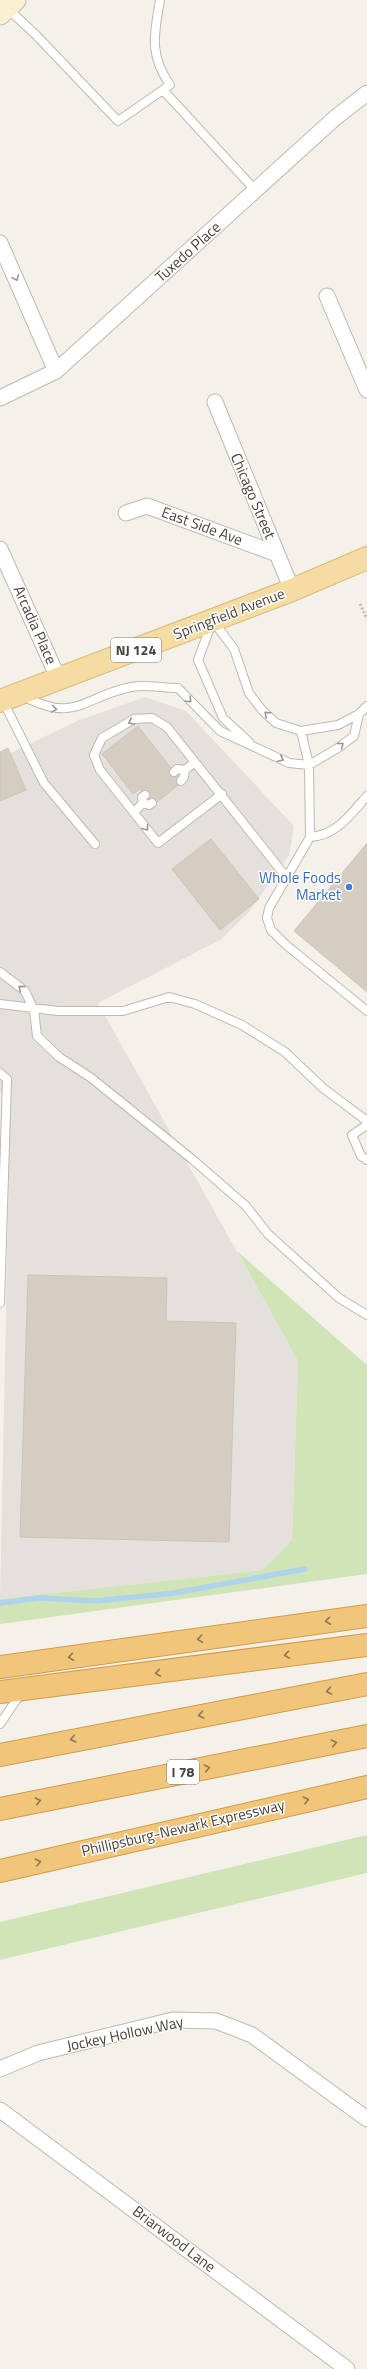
<svg xmlns="http://www.w3.org/2000/svg" width="367" height="2369" font-family="'Titillium Web',sans-serif">
<style>
.industrial{fill:#e4e0dc}
.green{fill:#d1e4b8}
.lines{fill:none;stroke-linecap:round;stroke-linejoin:round}
.stream{stroke:#aed3eb;stroke-width:5.5}
.building{fill:#d5cdc2;stroke:#cfc4b5}
.lane-casing{stroke:#bfb9ae;stroke-width:10}
.street-casing{stroke:#bfb9ae;stroke-width:17}
.secondary-casing{stroke:#cfc29f;stroke-width:23}
.primary-casing{stroke:#dab974;stroke-width:24}
.highway-casing{stroke:#d09b4a;stroke-width:24}
.path{stroke:#bfb4a1;stroke-width:2.5;stroke-dasharray:2 2;stroke-linecap:butt}
.lane{stroke:#fff;stroke-width:8}
.street{stroke:#fff;stroke-width:15}
.secondary{stroke:#faefd0;stroke-width:21}
.primary{stroke:#f5dca3;stroke-width:22}
.highway{stroke:#f1c67a;stroke-width:22}
.oneway{stroke:#9a9793}
.oneway2{stroke:#8c7754}
.shop-dot{fill:#3f7fe0;stroke:#fff;stroke-width:1.5}
.labels{text-anchor:middle;stroke-width:3;stroke-linejoin:round;paint-order:stroke}
.shield{fill:#fff;stroke:#7f7b75;stroke-width:1}
.shield-label{font-size:14px;font-weight:bold;fill:#48423a}
.street-label{font-size:15px;fill:#48423a;stroke:#fff}
.shop-label{font-size:15px;fill:#366cbe;stroke:#fff;text-anchor:end}
</style>
<rect width="100%" height="100%" fill="#f4f1eb"/>
<!-- industrial -->
<path class="industrial" d="M145,697l41,14 108,115 -5,29 -40,57 -29,28 -122,63 200,358 -6,179 -30,30 -262,29 10,-479 -10,-30v-332l77,-37z"/>
<!-- green -->
<path class="green" d="M237,1251l130,114v209l-367,50v-25l262,-29 30,-30 6,-179z
M367,1835v38l-367,87v-38z"/>
<g class="lines">
<!-- stream -->
<path class="stream" d="M0,1603l39,-5 57,3 78,-8 131,-24"/>
</g>
<!-- building -->
<path class="building" d="M138,726l44,56 -29,23 -13,-16 -7,5 -31,-40z
M8,748l18,42 -26,11v-49z
M211,839l48,60 -39,31 -48,-61z
M367,843v149l-73,-61z
M28,1275l139,3 -1,43 70,2 -7,219 -209,-5z"/>
<g class="lines">
<!-- lane casing -->
<g class="lane-casing">
<path id="lane" d="M7,8l28,26 83,87 52,-36c-21,-30 -16,-51 -10,-85
M163,90l93,101
M213,621l21,28 15,44 13,17 14,13 25,8 37,-6 21,-11 8,-8
M211,625l-13,35 25,58 26,24
M23,696c53,28 59,1 108,-9 14,-3 32,1 47,1l42,43 69,32 20,2 29,-17 16,-12 5,-22
M3,701l41,82 51,61
M301,731l8,34 1,72 -41,71 -2,10 4,12 14,14 82,67
M174,772l3,-3 8,1 10,-8
M181,781l3,-4 1,-7
M222,794l-64,49 -58,-73 -6,-15 8,-17 32,-19 18,-1 15,9 120,151
M143,803l-1,-6 3,-2
M143,803l6,2 3,-2
M134,812l9,-9
M310,837c27,-2 40,-22 57,-41
M0,972l25,19 9,19 3,26 22,21 31,20 102,82 54,47 22,28 71,64 28,17
M0,1004l58,7h65l46,-14 26,7 47,21 43,27 38,36 44,33
M0,1073l7,6 -7,224
M367,1125l-15,10 9,21 6,4
M0,1724l21,-31"/>
</g>
<!-- street casing -->
<g class="street-casing">
<path id="street" d="M0,243l56,128
M327,296l40,94
M0,398l56,-27 279,-253 32,-25
M215,402l77,188
M126,513l21,-7 130,48
M0,549l59,131
M0,2069l38,-16 135,-33 43,1 36,14 115,84
M0,2110l347,259"/>
</g>
<!-- secondary casing -->
<g class="secondary-casing">
<path id="secondary" d="M0,14l15,-14"/>
</g>
<!-- primary casing -->
<g class="primary-casing">
<path id="primary" d="M0,701l292,-111 75,-32"/>
</g>
<!-- highway casing -->
<g class="highway-casing">
<path id="highway" d="M0,1667l367,-51
M0,1692l367,-47
M0,1755l367,-71
M0,1809l367,-73
M0,1871l367,-84"/>
</g>
<!-- path -->
<path class="path" d="M360,604l7,15"/>
<!-- lane -->
<use href="#lane" class="lane"/>
<!-- street -->
<use href="#street" class="street"/>
<!-- secondary -->
<use href="#secondary" class="secondary"/>
<!-- primary -->
<use href="#primary" class="primary"/>
<!-- highway -->
<use href="#highway" class="highway"/>
</g>
<!-- one-way arrows -->
<defs><path id="oneway-chevron" d="M-2-3.5L2.5 0L-2 3.5" fill="none" stroke-width="1.6" stroke-linecap="round" stroke-linejoin="round"/></defs>
<g class="oneway">
<use href="#oneway-chevron" transform="translate(16 278) rotate(66)"/>
<use href="#oneway-chevron" transform="translate(189 700) rotate(46)"/>
<use href="#oneway-chevron" transform="translate(54 709) rotate(9)"/>
<use href="#oneway-chevron" transform="translate(267 714) rotate(-138)"/>
<use href="#oneway-chevron" transform="translate(131 722) rotate(155)"/>
<use href="#oneway-chevron" transform="translate(341 745) rotate(-36)"/>
<use href="#oneway-chevron" transform="translate(281 759) rotate(25)"/>
<use href="#oneway-chevron" transform="translate(146 828) rotate(53)"/>
<use href="#oneway-chevron" transform="translate(21 988) rotate(-140)"/>
</g>
<g class="oneway2">
<use href="#oneway-chevron" transform="translate(328 1621) rotate(172)"/>
<use href="#oneway-chevron" transform="translate(200 1639) rotate(172)"/>
<use href="#oneway-chevron" transform="translate(287 1655) rotate(172)"/>
<use href="#oneway-chevron" transform="translate(71 1657) rotate(172)"/>
<use href="#oneway-chevron" transform="translate(158 1673) rotate(172)"/>
<use href="#oneway-chevron" transform="translate(329 1691) rotate(170)"/>
<use href="#oneway-chevron" transform="translate(201 1715) rotate(169)"/>
<use href="#oneway-chevron" transform="translate(73 1739) rotate(168)"/>
<use href="#oneway-chevron" transform="translate(334 1743) rotate(-11)"/>
<use href="#oneway-chevron" transform="translate(207 1768) rotate(-11)"/>
<use href="#oneway-chevron" transform="translate(306 1800) rotate(-13)"/>
<use href="#oneway-chevron" transform="translate(38 1801) rotate(-11)"/>
<use href="#oneway-chevron" transform="translate(38 1862) rotate(-14)"/>
</g>
<!-- markers -->
<circle class="shop-dot" cx="349" cy="887" r="4"/>
<g class="labels">
<!-- shield labels -->
<g class="shield">
<rect x="111" y="638" width="50" height="24" rx="3"/>
<rect x="167" y="1760" width="32" height="24" rx="3"/>
</g>
<g class="shield-label">
<text x="136" y="655">NJ 124</text>
<text x="183" y="1777">I 78</text>
</g>
<!-- street labels -->
<g class="street-label">
<text transform="translate(188 252) rotate(-42)" y="5">Tuxedo Place</text>
<text transform="translate(253 496) rotate(67)" y="5">Chicago Street</text>
<text transform="translate(202 526) rotate(20)" y="5">East Side Ave</text>
<text transform="translate(229 614) rotate(-21)" y="5">Springfield Avenue</text>
<text transform="translate(35 625) rotate(66)" y="5">Arcadia Place</text>
<text transform="translate(183 1828) rotate(-13)" y="5">Phillipsburg-Newark Expressway</text>
<text transform="translate(125 2034) rotate(-12)" y="5">Jockey Hollow Way</text>
<text transform="translate(174 2239) rotate(37)" y="5">Briarwood Lane</text>
</g>
<!-- shop labels -->
<g class="shop-label">
<text x="341" y="883">Whole Foods<tspan x="341" dy="17">Market</tspan></text>
</g>
</g>
</svg>
